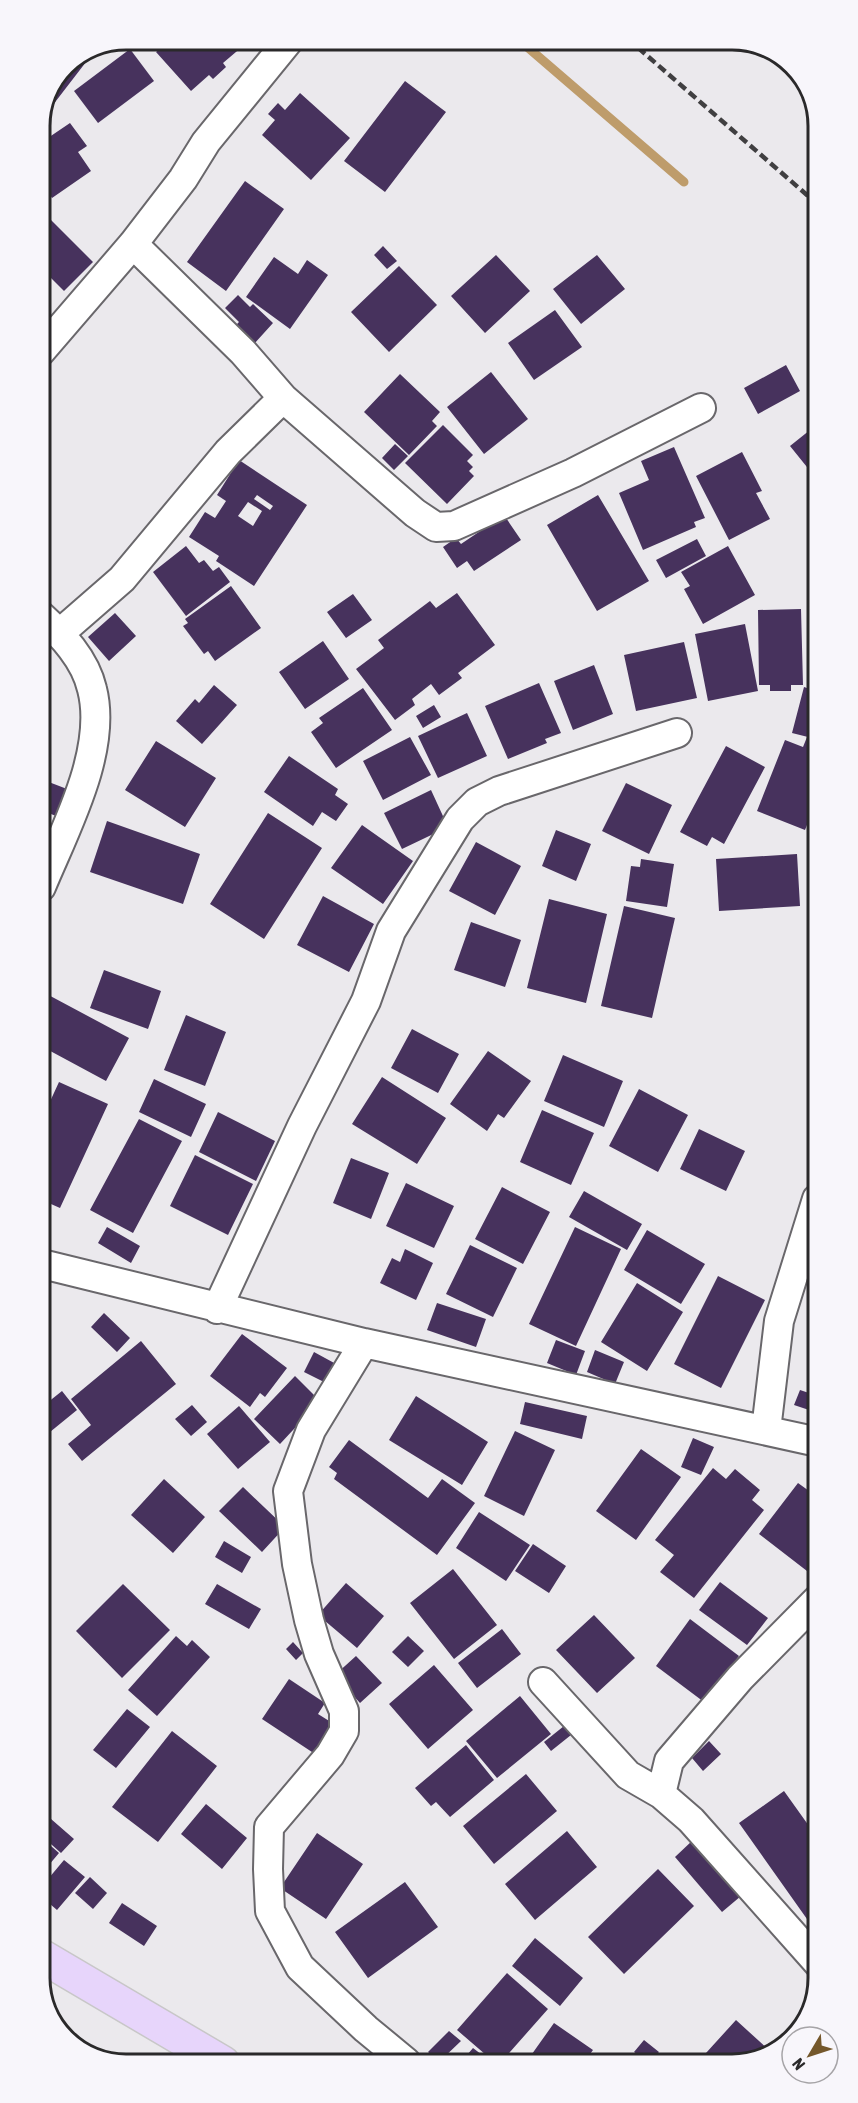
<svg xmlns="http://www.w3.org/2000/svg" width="858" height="2103" font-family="'Asap Condensed',sans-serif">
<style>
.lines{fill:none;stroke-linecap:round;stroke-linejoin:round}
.stream{stroke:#be9c6b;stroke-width:9}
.building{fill:#47325d;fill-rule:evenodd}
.street-casing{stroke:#69676b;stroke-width:32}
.primary-casing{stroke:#c8c7c8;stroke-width:36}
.street{stroke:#fff;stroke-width:28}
.primary{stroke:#e7d5fb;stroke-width:33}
.rail{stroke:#403f41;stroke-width:4.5;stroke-dasharray:9 4.5;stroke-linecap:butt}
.rim{fill:none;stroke:#2a292a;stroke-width:3}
</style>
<rect width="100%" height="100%" fill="#ebe9ed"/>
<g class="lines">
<!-- stream -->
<path class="stream" d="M518,39l166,143"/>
</g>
<!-- building -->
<path class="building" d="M172,39h65l6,7 -20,17 3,4 -13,12 -4,-4 -18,16 -35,-39z
M130,49l24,32 -56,42 -24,-32z
M80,58l6,4 -47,61 26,-59z
M405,81l41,31 -61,80 -41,-31z
M300,93l50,45 -39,42 -49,-45 13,-15 -7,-6 10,-11 7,7z
M70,123l17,23 -9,6 13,19 -39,27 -13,-19v-35z
M245,181l39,28 -58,82 -39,-29z
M48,217l45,45 -29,29 -24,-24 -1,-41z
M383,246l14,15 -10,8 -13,-14z
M496,255l34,36 -45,42 -34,-37z
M597,255l28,34 -44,35 -28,-35z
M274,257l24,17 9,-14 21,15 -38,54 -44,-32z
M399,266l38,39 -48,47 -38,-40z
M238,295l12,12 3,-3 20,19 -20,22 -19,-18 5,-5 -14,-14z
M555,310l27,37 -48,33 -26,-37z
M786,365l14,26 -42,23 -14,-26z
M491,372l37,47 -44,35 -37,-47z
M400,374l40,38 -8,9 5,5 -28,29 -45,-43z
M443,425l30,30 -6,6 6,6 -4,4 5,5 -27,28 -42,-41z
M815,426v51l-25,-31z
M395,444l13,12 -14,14 -12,-12z
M674,447l31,71 -11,4 2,5 -53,23 -24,-57 30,-13 -8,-19z
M742,452l20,39 -6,2 14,26 -41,21 -33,-64z
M239,460l68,45 -53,81 -38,-25 3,-5 -30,-19 16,-25 10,6 11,-17 -9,-6zM257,495l16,11 -3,4 -16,-11zM248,502l14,9 -9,15 -15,-10z
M598,495l51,86 -52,30 -50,-86z
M504,515l17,25 -47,31 -7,-10 -10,7 -14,-21 13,-9 5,6z
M697,539l9,17 -40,22 -10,-18z
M186,546l13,17 5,-3 9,11 6,-4 11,15 -44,34 -33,-44z
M728,546l27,49 -52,29 -19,-35 6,-3 -9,-14z
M231,586l30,42 -46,33 -7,-10 -4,3 -21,-28 5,-3 -3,-4z
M457,593l38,52 -37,28 4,5 -23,17 -8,-11 -19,15 3,6 -20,15 -39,-51 28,-21 -6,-8 52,-39 6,7z
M353,594l19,26 -26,18 -19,-26z
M801,609l2,76h-12v6h-21v-6h-11l-1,-75z
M115,613l21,23 -27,25 -21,-24z
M745,624l13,67 -50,10 -13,-67z
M323,641l26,38 -44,30 -26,-37z
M684,642l13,56 -61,13 -12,-56z
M594,665l19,49 -40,16 -19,-49z
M539,683l22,50 -16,6 2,4 -39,16 -23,-53z
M214,685l23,20 -35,39 -26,-23 19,-22 4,4z
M804,687l12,4v48l-24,-6z
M363,688l29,42 -56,38 -25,-36 12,-9 -4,-5z
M434,705l7,12 -18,11 -7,-12z
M467,713l20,43 -49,22 -20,-42z
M410,737l21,38 -48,25 -20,-39z
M807,737l9,4v61l-11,28 -48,-19 28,-71 18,7z
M156,741l60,37 -31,49 -60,-37z
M726,746l39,21 -41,77 -12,-7 -5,9 -27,-14z
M289,756l49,33 -3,6 13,9 -12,17 -14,-9 -9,14 -49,-34z
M41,779l26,10 -11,27 -15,-6z
M626,783l46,22 -23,49 -47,-23z
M431,790l17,37 -46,22 -18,-36z
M268,813l54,35 -58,91 -54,-35z
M107,821l93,33 -17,50 -93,-32z
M362,825l51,36 -30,43 -52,-36z
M556,830l35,14 -15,37 -34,-15z
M476,842l45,24 -26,49 -46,-24z
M797,854l3,52 -81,5 -3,-52z
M641,859l33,5 -7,43 -41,-6 5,-35 9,1z
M323,896l51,28 -25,48 -52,-27z
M549,899l58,15 -21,89 -59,-15z
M624,906l51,12 -23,100 -51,-12z
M471,922l50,18 -16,47 -51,-17z
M104,970l57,21 -13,38 -58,-21z
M41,991l88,47 -23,43 -65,-35z
M186,1015l40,17 -21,54 -41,-16z
M412,1029l47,25 -21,39 -47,-25z
M488,1051l43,30 -27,37 -6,-4 -11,17 -37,-27z
M563,1055l60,26 -19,46 -60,-26z
M382,1077l64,41 -29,46 -65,-40z
M154,1079l52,25 -15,33 -52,-25z
M59,1082l49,22 -48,104 -18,-8 -1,-79z
M639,1089l49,26 -30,57 -49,-26z
M542,1110l52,23 -23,52 -51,-23z
M218,1112l57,29 -19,40 -57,-29z
M139,1119l43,22 -49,92 -43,-23z
M699,1129l46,22 -19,40 -46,-22z
M195,1155l58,29 -25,51 -58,-29z
M351,1158l38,15 -18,46 -38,-16z
M406,1183l48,23 -20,42 -48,-22z
M502,1187l48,25 -27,52 -48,-25z
M584,1191l58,33 -15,26 -58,-33z
M107,1227l33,19 -9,17 -33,-20z
M575,1227l46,22 -45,97 -47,-22z
M647,1230l58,34 -24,40 -57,-34z
M470,1245l47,23 -24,49 -47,-23z
M405,1249l28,14 -17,37 -36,-17 12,-25 8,4z
M718,1276l47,24 -44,88 -47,-24z
M637,1283l46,29 -36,59 -46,-29z
M437,1303l49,16 -10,28 -49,-17z
M104,1313l26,25 -13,14 -26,-25z
M242,1334l45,34 -22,29 -5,-4 -10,14 -40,-31z
M556,1340l29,11 -9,24 -29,-12z
M141,1341l35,43 -94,77 -14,-17 23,-19 -20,-26z
M595,1350l29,12 -9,22 -28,-12z
M314,1352l22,12 -10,19 -22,-11z
M295,1376l25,25 -40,43 -26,-25z
M800,1390l18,6 -3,16 -21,-7z
M62,1391l15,19 -27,22 -8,-10v-15z
M416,1396l72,46 -26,43 -73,-45z
M525,1402l62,14 -5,23 -62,-15z
M192,1405l15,17 -16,14 -16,-17z
M239,1406l31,36 -32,27 -31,-35z
M515,1431l40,19 -31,66 -40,-20z
M693,1438l21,9 -13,28 -20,-8z
M349,1440l79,58 14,-19 33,24 -38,52 -103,-76 3,-6 -8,-6z
M641,1449l40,28 -45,63 -40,-29z
M713,1468l13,11 9,-10 25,21 -8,10 12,10 -70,88 -34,-26 14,-17 -19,-15z
M164,1479l41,38 -32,36 -42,-38z
M798,1483l18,13 2,-2v62l-11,15 -48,-37z
M243,1487l42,40 -23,25 -43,-41z
M479,1512l51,33 -24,36 -50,-33z
M224,1541l27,16 -9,16 -27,-16z
M533,1544l33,22 -17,27 -34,-22z
M453,1569l44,56 -43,34 -44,-56z
M720,1582l48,36 -21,27 -48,-35z
M346,1583l38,33 -27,32 -39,-33z
M123,1584l47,46 -48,48 -46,-47z
M217,1584l44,25 -12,20 -44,-25z
M594,1615l41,43 -38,35 -41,-43z
M690,1619l49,37 -35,46 -48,-36z
M502,1629l19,25 -44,34 -19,-25z
M176,1636l11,10 5,-6 18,17 -53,59 -29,-26z
M408,1636l16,15 -16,16 -16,-15z
M293,1642l10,11 -7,7 -10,-11z
M356,1656l26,27 -22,20 -25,-28z
M434,1665l39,45 -45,39 -39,-45z
M289,1679l36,24 -7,11 16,10 -19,30 -53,-35z
M520,1696l31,38 -54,44 -31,-37z
M127,1709l23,18 -34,41 -23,-18z
M564,1726l7,9 -20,16 -7,-9z
M172,1731l45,35 -59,76 -46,-35z
M709,1741l12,13 -18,17 -11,-13z
M466,1745l28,35 -44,37 -14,-15 -5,4 -16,-18z
M526,1774l31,37 -63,53 -31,-38z
M784,1791l35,49v96l-80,-113z
M206,1804l41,34 -25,31 -41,-35z
M43,1812l31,27 -13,14 -18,-16z
M567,1831l30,36 -62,53 -30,-36z
M317,1833l46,31 -37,55 -46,-31z
M43,1839l16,14 -16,19z
M693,1840l48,56 -19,16 -47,-55z
M64,1860l21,17 -28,33 -14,-12v-13z
M658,1869l36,37 -70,68 -36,-37z
M90,1877l17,16 -14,16 -18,-16z
M405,1882l33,45 -70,51 -33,-46z
M122,1903l35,23 -13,20 -35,-23z
M535,1938l48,40 -23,28 -48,-40z
M507,1973l41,36 -46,52h-9l-36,-31z
M736,2020l35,32 -11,8h-47l-7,-7z
M554,2023l39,27 -8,11h-58z
M449,2031l12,10 -22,21 -11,-10z
M644,2040l15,12 -7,8h-7l-11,-8z
M473,2048l17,13 -29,1z"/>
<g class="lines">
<!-- street casing -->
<g class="street-casing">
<path id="street" d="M133,244l110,108 40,46
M40,352l93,-108 50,-65 23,-37 84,-103
M40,615c22,20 45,44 52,74 16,62 -28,142 -51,198
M60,633l62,-54 106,-127 55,-54 132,115 21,14 18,-1 119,-53 128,-65
M42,1264l322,79 454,99
M217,1309l85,-183 64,-125 25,-70 69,-112 17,-17 22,-11 178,-58
M364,1343l-53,87 -23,61 9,73 12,56 10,34 25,57v20l-14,24 -61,72 -1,42 2,42 30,56 66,62 40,33
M766,1430l13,-109 38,-122
M543,1682l85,93 33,19 30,26 128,144
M661,1794l8,-33 71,-83 78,-79"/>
</g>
<!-- primary casing -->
<g class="primary-casing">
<path id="primary" d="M43,1957l180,106"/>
</g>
<!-- street -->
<use href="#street" class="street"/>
<!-- primary -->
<use href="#primary" class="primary"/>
<!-- rail -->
<path class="rail" d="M628,39l187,163"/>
</g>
<!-- crop -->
<path d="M0 0H858V2103H0ZM126 50H732A76 76 0 0 1 808 126V1978A76 76 0 0 1 732 2054H126A76 76 0 0 1 50 1978V126A76 76 0 0 1 126 50Z" fill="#f8f6fb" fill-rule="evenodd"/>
<path class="rim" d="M126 50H732A76 76 0 0 1 808 126V1978A76 76 0 0 1 732 2054H126A76 76 0 0 1 50 1978V126A76 76 0 0 1 126 50Z"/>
<!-- north arrow -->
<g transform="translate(810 2055) rotate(231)"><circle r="28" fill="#f8f6fb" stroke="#a6a4a7" stroke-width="1.5"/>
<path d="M0-4.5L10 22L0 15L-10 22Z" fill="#74572b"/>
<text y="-9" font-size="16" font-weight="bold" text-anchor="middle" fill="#2a292a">N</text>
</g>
</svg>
